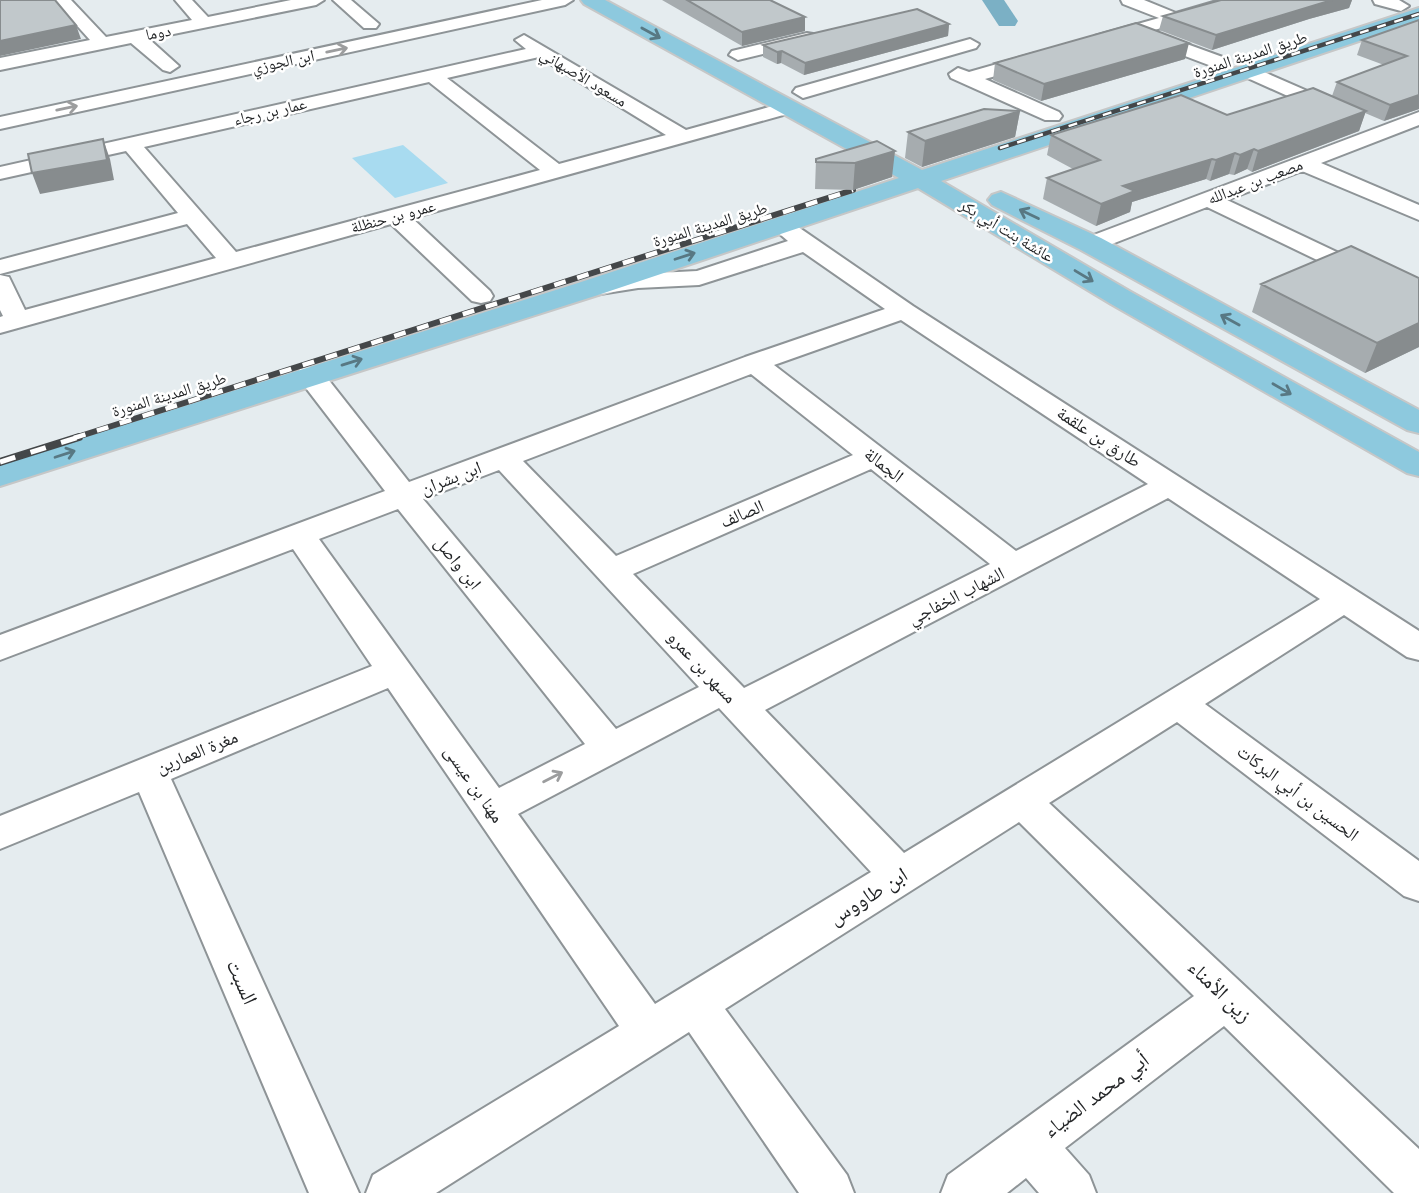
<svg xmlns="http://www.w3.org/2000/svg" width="1419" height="1193" font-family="'Noto Sans','Noto Naskh Arabic',sans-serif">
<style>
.green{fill:#a8dbf0}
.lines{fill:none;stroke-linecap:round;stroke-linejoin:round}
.river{fill:#7bb0c5;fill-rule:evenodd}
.minor-casing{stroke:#8e9497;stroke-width:4}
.major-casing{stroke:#c6c7c7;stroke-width:4}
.minor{fill:#fff;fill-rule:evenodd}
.major{fill:#8dc9de;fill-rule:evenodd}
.rail-far2-casing{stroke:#444749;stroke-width:4.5}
.rail-far1-casing{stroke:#444749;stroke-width:6}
.rail-casing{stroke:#444749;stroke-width:8}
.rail-far2{stroke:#fff;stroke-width:2.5;stroke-dasharray:9;stroke-linecap:butt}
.rail-far1{stroke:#fff;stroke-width:4.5;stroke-dasharray:12;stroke-linecap:butt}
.rail{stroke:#fff;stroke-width:5;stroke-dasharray:16;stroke-linecap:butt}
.wall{fill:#a6acaf}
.shaded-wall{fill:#878c8e}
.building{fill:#c1c8cb;stroke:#878c8e;stroke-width:2}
.oneway{stroke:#587883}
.oneway2{stroke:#9c9d9e}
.labels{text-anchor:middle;stroke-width:5;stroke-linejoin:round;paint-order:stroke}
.far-street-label{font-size:16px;fill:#242628;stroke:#fff}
.street-label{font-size:18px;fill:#242628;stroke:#fff}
.near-street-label{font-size:21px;fill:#242628;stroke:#fff}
</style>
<rect width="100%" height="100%" fill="#e5ecef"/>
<!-- green -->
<path class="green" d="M403,145l45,38 -53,15 -43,-40z"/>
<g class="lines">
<!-- river -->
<path class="river" d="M982,0h22l14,21 -3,5h-16z"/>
<!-- minor casing -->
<g class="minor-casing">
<path id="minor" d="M54,0h17l35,37 86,-17 -17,-20h17l16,17 83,-17h33l-8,5 -167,34 30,27 -9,6 -7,-2 -32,-27 -131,27v-12l90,-18z
M333,0h18l28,24 -3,4h-12z
M542,0h31l-8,5 -565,124v-12z
M1121,0h23l32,13 44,-13h26l-2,4 -93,27 77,28 2,4 -2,4h-14l-74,-28 -3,-4 -36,10 -6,-1 -3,-4 3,-4 64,-18 -36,-14z
M1373,0h26l10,6 -8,5 -26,-7z
M807,33l6,1 3,4 -3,4 -75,18 -9,-5 3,-4z
M524,35l162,95 101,-28 10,6 -3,4 -382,106 78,73 3,5 -3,5 -9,2 -9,-2 -81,-77 -391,109v-16l3,-1 -3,-6v-35l9,2 16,33 191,-52 -29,-34 -187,50v-14l178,-47 -52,-62 -126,28v-12l526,-118 -11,-9zM539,57l127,78 -107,29 -112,-86zM429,82l111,88 -304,82 -92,-105z
M970,39l9,5 -3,4 -173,50 -10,-6 3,-4z
M1036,53l9,6 -3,4 -57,16 74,33 3,4 -3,4h-14l-94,-42 -2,-4 9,-6 11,4z
M1250,66l94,41 3,4 -3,4h-14l-87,-39 -2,-4 2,-4z
M1419,112v13l-98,38 98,42v15l-117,-49 -75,29 192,91v18l-212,-102 -108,42h-16l-4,-5 4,-5z
M780,218l8,2 125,86 506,325v29l-12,-3 -63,-42 -139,89 214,157v40l-15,-5 -227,-174 -128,81 370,346v44h-25l-170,-167 -159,122 24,27 7,18h-57l-13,-15 -19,15h-66l7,-18 246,-179 -175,-174 -294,187 122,166 7,18h-55l-110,-161 -253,161h-70l7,-18 246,-149 -231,-338 -217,91 188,414h-50l-170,-401 -139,57v-33l372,-150 -79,-117 -293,111v-25l385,-144 -89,-116 4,-6 10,-2 10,2 89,113 336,-125 140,-48 -82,-57 -104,33 -61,3 -44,7 -9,-2 -3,-5 3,-5 53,-9 59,-3 91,-30 -19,-16 3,-5zM901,320l247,164 -132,67 -242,-186zM751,374l102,81 -237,101 -93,-95zM871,469l119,95 -246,124 -111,-114zM499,470l200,217 -83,42 -193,-230zM1168,498l152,101 -416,254 -139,-143zM398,509l187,235 -86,44 -180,-249zM719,708l152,164 -216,132 -137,-190z"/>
</g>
<!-- major casing -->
<g class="major-casing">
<path id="major" d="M581,0h24l317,170 497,-162v13l-478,160 190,111 288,160v24l-12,-3 -296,-169 -193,-116 -320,107 -598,191v-22l578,-181 321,-105 -315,-174z
M1001,192l100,46 318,172v23l-12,-3 -326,-180 -89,-45 -4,-5 4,-5z"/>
</g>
<!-- minor -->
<use href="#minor" class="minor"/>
<!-- major -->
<use href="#major" class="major"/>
<!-- rail-far2 casing -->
<g class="rail-far2-casing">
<path id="rail-far2" d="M1000,148l419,-134"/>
</g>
<!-- rail-far1 casing -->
<g class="rail-far1-casing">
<path id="rail-far1" d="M74,438l779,-248"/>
</g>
<!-- rail casing -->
<g class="rail-casing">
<path id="rail" d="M0,462l79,-25"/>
</g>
<!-- rail-far2 -->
<use href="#rail-far2" class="rail-far2"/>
<!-- rail-far1 -->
<use href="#rail-far1" class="rail-far1"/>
<!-- rail -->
<use href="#rail" class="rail"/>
</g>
<!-- wall -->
<path class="wall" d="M662,0h108l35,31 -63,15z
M1221,0h131l-3,8 -40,11 -97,31 -53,-20 4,-14z
M1419,20v89l-35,12 -19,-8 -6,18 -107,41 -5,-3 -13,6 -5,-1 -19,7 -4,-2 -74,23 -2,10 -34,14 -53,-27 4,-21 26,-9 -26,-14 4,-20 176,-20 105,-19 5,-14 47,-17 -27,-10 5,-15z
M949,24l-1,12 -144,39 -23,-12 -4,1 -14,-7v-12z
M1185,59l-144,42 -48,-21 2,-17z
M1020,111l-5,26 -93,30 -17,-9 3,-26z
M877,141l15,36 -39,13 -38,-1 1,-30z
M1419,278v69l-54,26 -113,-61 9,-28z"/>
<!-- shaded-wall -->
<path class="shaded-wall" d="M1332,0h20l-3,8 -40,11 -97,31 4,-15z
M805,17v14l-63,15v-14z
M949,24l-1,12 -144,39 1,-12z
M76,25l5,14 -81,17v-15z
M1189,43l-4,16 -144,42 3,-17z
M782,51l-1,12 -4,1v-12z
M1419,95v14l-35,12 6,-16z
M1020,111l-5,26 -93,30 3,-26z
M1366,111l-7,20 -107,41 6,-21z
M103,139l7,20 4,21 -74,14 -8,-21z
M1254,149l-7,20 -13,6 6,-20z
M895,151l-3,26 -39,13 2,-27z
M1235,153l-6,21 -19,7 6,-21z
M1212,159l-6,20 -74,23 -2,10 -34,14 5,-22 22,-18z
M1419,323v24l-54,26 12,-30z"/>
<!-- building -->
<path class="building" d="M0,0h55l21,25 -76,16z
M687,0h83l35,17 -63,15z
M1221,0h111l-116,35 -53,-19z
M917,9l32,15 -144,39 -23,-12 -5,1 -14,-7z
M1419,20v75l-29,10 -53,-23 70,-26 -45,-16z
M1136,23l53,20 -145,41 -49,-21z
M1313,88l53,23 -108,40 -4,-2 -14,6 -5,-2 -19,7 -4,-1 -89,27 12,5 -34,13 -54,-26 53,-18 -49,-25 130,-40 46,20z
M984,109l36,2 -95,30 -17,-9z
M103,139l4,21 -75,13 -4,-19z
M877,141l18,10 -40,12 -39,-1v-3z
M1351,246l68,32v45l-42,20 -116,-59z"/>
<!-- one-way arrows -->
<defs><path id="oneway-shaft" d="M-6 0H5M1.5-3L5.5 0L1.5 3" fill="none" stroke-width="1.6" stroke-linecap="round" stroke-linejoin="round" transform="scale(1.75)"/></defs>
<g class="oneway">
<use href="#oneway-shaft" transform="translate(651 33) rotate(29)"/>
<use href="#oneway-shaft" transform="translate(1029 214) rotate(-154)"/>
<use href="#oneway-shaft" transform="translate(685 256) rotate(-18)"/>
<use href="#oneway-shaft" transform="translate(1084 276) rotate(31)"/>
<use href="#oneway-shaft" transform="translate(1230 320) rotate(-151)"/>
<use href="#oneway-shaft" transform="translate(352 362) rotate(-17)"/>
<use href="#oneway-shaft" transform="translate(1282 389) rotate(30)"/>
<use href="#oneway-shaft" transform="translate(65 454) rotate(-18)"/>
</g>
<g class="oneway2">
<use href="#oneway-shaft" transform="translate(337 50) rotate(-12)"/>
<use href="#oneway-shaft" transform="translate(67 108) rotate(-12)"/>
<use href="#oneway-shaft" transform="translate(553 777) rotate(-27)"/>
</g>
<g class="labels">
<!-- far-street labels -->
<g class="far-street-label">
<text transform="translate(158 32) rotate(-11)" y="6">دوما</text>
<text transform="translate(1250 54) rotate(-18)" y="6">طريق المدينة المنورة</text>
<text transform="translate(283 61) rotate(-12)" y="6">ابن الجوزي</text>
<text transform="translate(584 77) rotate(31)" y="6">مسعود الأصبهاني</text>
<text transform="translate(270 111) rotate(-13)" y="6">عمار بن رجاء</text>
<text transform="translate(1255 181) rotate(-21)" y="6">مصعب بن عبدالله</text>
<text transform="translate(393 216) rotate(-15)" y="6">عمرو بن حنظلة</text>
<text transform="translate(710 224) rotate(-17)" y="6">طريق المدينة المنورة</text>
<text transform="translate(1007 230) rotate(31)" y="6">عائشة بنت أبي بكر</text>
<text transform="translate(169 394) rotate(-17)" y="6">طريق المدينة المنورة</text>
</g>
<!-- street labels -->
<g class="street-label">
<text transform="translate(1099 437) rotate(33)" y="6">طارق بن علقمة</text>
<text transform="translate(884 465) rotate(38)" y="6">الجمالة</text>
<text transform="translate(451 478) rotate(-21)" y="6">ابن بشران</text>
<text transform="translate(742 514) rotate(-23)" y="6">الصالف</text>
<text transform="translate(458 563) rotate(51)" y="6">ابن واصل</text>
<text transform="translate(956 596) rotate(-27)" y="6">الشهاب الخفاجي</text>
<text transform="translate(702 667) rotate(47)" y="6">مسهر بن عمرو</text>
<text transform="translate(197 752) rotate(-22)" y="6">مغرة العمارين</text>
<text transform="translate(474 784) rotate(55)" y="6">مهنا بن عيسى</text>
<text transform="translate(1298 793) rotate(37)" y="6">الحسين بن أبي البركات</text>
</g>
<!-- near-street labels -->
<g class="near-street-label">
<text transform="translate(868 896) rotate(-32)" y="7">ابن طاووس</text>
<text transform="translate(242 982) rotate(66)" y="7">السبت</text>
<text transform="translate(1220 991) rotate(44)" y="7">زين الأمناء</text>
<text transform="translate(1096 1095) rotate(-37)" y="7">أبي محمد الضياء</text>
</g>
</g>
</svg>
